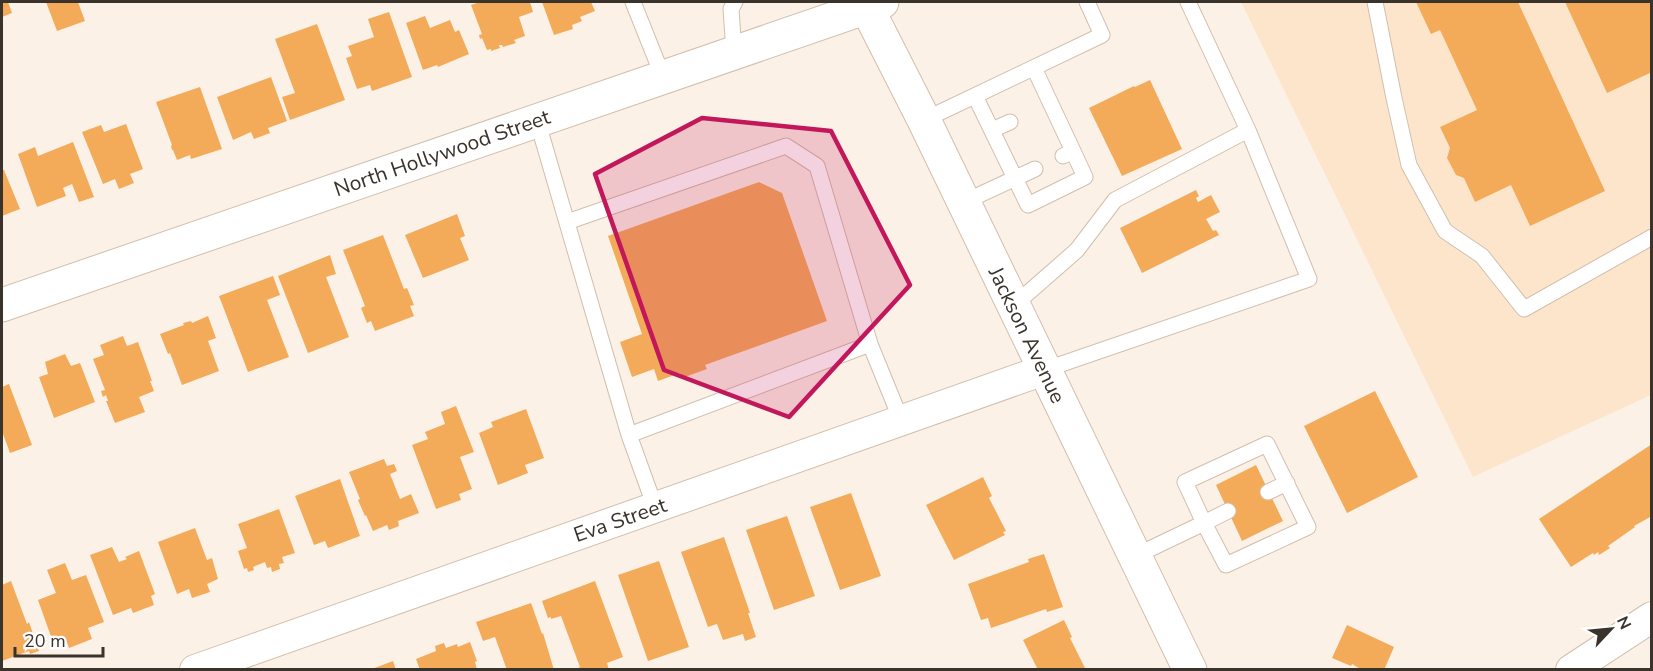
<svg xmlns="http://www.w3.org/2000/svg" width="1653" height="671" font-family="'Nunito Sans',sans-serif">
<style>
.built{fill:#fde5cc}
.building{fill:#f3ab5a}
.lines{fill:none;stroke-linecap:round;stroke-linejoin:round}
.lane-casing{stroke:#d1bfad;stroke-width:17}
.street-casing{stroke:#d1bfad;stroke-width:32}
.secondary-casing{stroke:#d1bfad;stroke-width:35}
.primary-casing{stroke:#d1bfad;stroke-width:35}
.lane{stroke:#fff;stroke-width:15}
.street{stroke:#fff;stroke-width:30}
.secondary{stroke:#fff;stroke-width:33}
.primary{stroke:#fff;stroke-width:33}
.marked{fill:#c2185b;fill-opacity:0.2;stroke:#c2185b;stroke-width:4.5;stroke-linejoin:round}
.labels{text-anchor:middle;stroke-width:4.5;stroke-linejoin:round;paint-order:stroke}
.street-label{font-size:21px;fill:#3a332c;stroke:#fff}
</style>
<rect width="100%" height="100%" fill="#fcf1e6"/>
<!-- built -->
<path class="built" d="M1241,2h410v393l-178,82z"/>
<!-- building -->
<path class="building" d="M2,2h6l4,11 -10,4z
M46,2h32l7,19 -28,10z
M480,2h50l3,10 -14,5 6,19 -11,4 2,3 -13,4 -1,-2h-3l1,3 -9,3v-2l-4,1 -5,-12 -2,1 -1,-4 3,-1 -11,-29z
M542,2h49l4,9 -15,6 2,4 -10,4 1,4 -19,6z
M1416,2h102l87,189 -75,35 -19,-41 -36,17 -11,-24 -8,-3 -9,-17 3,-10 -10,-21 37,-17 -37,-80 -9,4z
M1565,2h87v70l-45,21z
M389,12l23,65 -40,14 -2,-6 -13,4 -11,-31 6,-2 -4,-10 26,-9 -6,-18z
M425,16l5,12 20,-8 5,12 4,-2 10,24 -31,13 -1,-2 -14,5 -17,-47z
M317,24l28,76 -55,20 -8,-23 13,-4 -20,-54z
M271,77l16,44 -19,7 2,5 -16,6 -3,-7 -18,8 -16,-43z
M1150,80l32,69 -60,27 -33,-68 45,-22 1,1z
M200,87l22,62 -31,10 -1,-4 -13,5 -4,-10h-1l-1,-4 1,-1 -16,-43z
M126,124l17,45 -13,5 4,9 -15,6 -4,-10 -12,5 -21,-52 19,-7 3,7z
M73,142l21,55 -15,5 -7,-18 -9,4 3,8 -29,11 -19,-53 17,-7 3,9z
M2,170h2l16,39 -18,7z
M759,182l23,11 45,128 -122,44 2,4 -25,9 -2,-5 -22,8 -4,-12 -22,8 -12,-35 22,-8 -34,-98z
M1196,190l3,6 -3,2 2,4 13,-7 9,17 -14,7 7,12 3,-1 3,5 -77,38 -22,-45z
M457,214l8,22 -5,2 9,22 -46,18 -18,-43z
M383,235l21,54 3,-1 7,17 -4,1 4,10 -39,15 -4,-10 -4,2 -6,-15 4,-2 -22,-56z
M330,255l6,19 -10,3 23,60 -41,16 -30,-77z
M273,276l7,19 -13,5 22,57 -41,15 -29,-76z
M208,316l8,22 -8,3 11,30 -37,14 -12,-32 -2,1 -8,-20 24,-9 -1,-2 8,-2 1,2z
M123,336l4,10 11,-4 14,39h-2l4,10 -15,6 6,15 -30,11 -9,-22h2l-2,-6 -3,2 -2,-6 4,-1 -12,-31 11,-4 -4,-10z
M65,354l6,12 9,-3 15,39 -41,16 -15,-41 9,-3 -3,-12z
M9,384l23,61 -22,8 -7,-19h-1v-47z
M1375,391l43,86 -71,36 -43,-87z
M456,406l18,46 -14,5 12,32 -13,5 2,6 -25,9 -24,-64 16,-6 -3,-7 20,-8 -4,-12z
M526,409l18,49 -19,7 3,8 -30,12 -19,-52 14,-6 -2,-5z
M1652,444v72l-18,10 1,1 -27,19 2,2 -11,7 -1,-3 -4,3 -1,-2 -22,14 -32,-48z
M384,459l3,7 7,-2 3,7 -7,3 10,25 11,-5 8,19 -21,8 1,5 -10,4 -2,-5 -14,6 -7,-16 -1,1 -7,-16 2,-1 -11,-27z
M1256,465l27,56 -41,20 -26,-56z
M983,477l9,19 -3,2 17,33 -3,1 2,3 -51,25 -28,-55z
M340,479l20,57 -32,12 -3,-7 -11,4 -19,-49z
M851,493l30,83 -41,14 -30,-83z
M279,509l16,44 -13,4 2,6 -5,1 1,5 -8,3 -1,-5 -4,1 -2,-6 -12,5 1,3 -6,2 -1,-4 -3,1 -6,-18 9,-3 -9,-24z
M787,516l28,80 -41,14 -28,-80z
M195,528l12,32 5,-2 6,21 -11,5 3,8 -18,6 -3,-9 -12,5 -19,-52z
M724,537l26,76h-2l8,24 -11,4 -2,-7 -20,6 -6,-16 -9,3 -27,-75z
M112,547l7,15 8,-3 -2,-2 14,-6 16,43 -4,2 3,9 -21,8 -2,-5 -18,7 -23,-60z
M1044,554l19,53 -16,5 -1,-3 -55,19 -3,-10 -7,2 -13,-36 61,-22 -1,-3z
M659,561l30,86 -41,14 -30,-86z
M65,563l7,17 14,-5 18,47 -16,6 4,11 -23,9 -3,-8 -12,5 -16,-45 18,-7 -9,-23z
M11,581l16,43 2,-2 10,29 -9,3 -1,-3 -27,10v-76z
M595,581l28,76 -16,6 2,7h-35l6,-3 -19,-51 -10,3v-2l-3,1 -6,-17z
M531,603l11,31 1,-1 11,37h-47l-12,-33 -12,4 -7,-19z
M1064,620l8,17 -2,1 16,32h-48l-15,-30z
M1347,625l47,22 -10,23h-22l-10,-6 -1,2 -19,-8z
M470,642l7,19 -2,1 2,8h-57l-4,-11 20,-8 -1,-5 9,-3 2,5 11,-4 1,3z
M393,661l3,9h-24v-1z"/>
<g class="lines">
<!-- lane casing -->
<g class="lane-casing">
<path id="lane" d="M633,2l30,75
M1375,2l19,96 15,67 36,66 37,25 42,53 128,-72
M734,52l-3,-43 4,-7
M1034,68l39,83 -10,5
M975,96l53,109 57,-28 -12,-26
M537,120l92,315
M924,120l178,-85 -15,-33
M992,130l18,-8
M964,202l71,-33
M567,222l219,-76 31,20 53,178
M1013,306l64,-56 38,-50 133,-70
M1044,370l265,-91 -61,-149 -60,-128
M1268,492l19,-9
M655,507l-26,-72 241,-91 31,76
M1135,556l69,-33 -19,-41 82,-38 41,83 -82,38 -22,-42 24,-12"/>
</g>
<!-- street casing -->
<g class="street-casing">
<path id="street" d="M195,670l849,-300
M1571,670l81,-53"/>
</g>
<!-- secondary casing -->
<g class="secondary-casing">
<path id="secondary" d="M2,305l880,-303"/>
</g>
<!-- primary casing -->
<g class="primary-casing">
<path id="primary" d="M864,2l60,118 266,550"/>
</g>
<!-- lane -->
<use href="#lane" class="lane"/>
<!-- street -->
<use href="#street" class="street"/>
<!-- secondary -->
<use href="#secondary" class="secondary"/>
<!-- primary -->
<use href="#primary" class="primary"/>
</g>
<!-- marked area -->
<path class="marked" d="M702,118l129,13 79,154 -121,132 -125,-47 -69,-196z"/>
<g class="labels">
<!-- street labels -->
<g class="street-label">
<text transform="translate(442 153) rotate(-19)" y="7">North Hollywood Street</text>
<text transform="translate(1027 335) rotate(64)" y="7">Jackson Avenue</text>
<text transform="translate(620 520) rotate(-19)" y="7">Eva Street</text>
</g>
</g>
<!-- border -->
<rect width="1653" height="671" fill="none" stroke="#3a332c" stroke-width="6"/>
<!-- north arrow -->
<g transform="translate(1611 629) rotate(64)" stroke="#ffffff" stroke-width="4.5" paint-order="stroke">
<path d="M0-4.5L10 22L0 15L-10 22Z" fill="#3a332c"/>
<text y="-9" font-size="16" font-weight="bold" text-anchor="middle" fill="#3a332c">N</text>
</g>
<!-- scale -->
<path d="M15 647v9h88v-9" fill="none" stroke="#3a332c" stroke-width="3"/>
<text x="24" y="647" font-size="18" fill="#3a332c" stroke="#ffffff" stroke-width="4.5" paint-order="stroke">20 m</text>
</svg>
